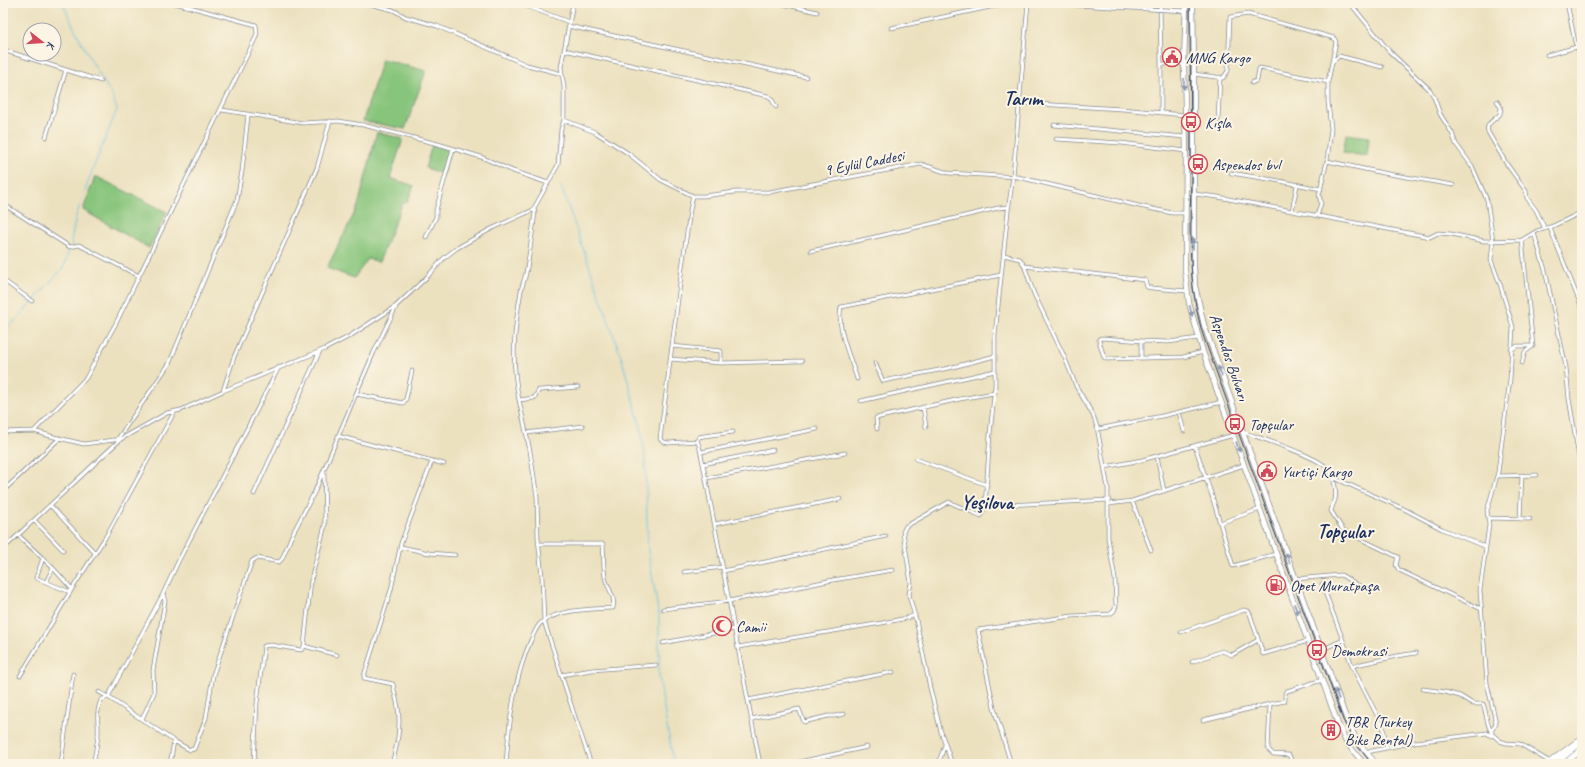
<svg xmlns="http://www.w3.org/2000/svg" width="1585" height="767" font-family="Caveat,sans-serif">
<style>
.green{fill:#88c57b;stroke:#527a6c}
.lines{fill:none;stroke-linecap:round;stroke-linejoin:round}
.stream{stroke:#65c1e3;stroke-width:1}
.minor-casing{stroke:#84888e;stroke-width:4.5}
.primary-casing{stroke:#84888e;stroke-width:6}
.trunk-casing{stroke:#84888e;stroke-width:6}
.minor{stroke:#fff;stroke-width:3}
.primary{stroke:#fff;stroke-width:4.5}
.trunk{stroke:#fff;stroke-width:5}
.tram{stroke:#1b2f5e;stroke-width:1}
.oneway{fill:#8d97ae}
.labels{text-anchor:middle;stroke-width:4;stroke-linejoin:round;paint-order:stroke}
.poi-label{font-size:16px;fill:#1b2f5e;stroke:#fcf5e5;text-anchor:start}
.street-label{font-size:16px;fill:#1b2f5e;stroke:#fcf5e5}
.district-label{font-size:20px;font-weight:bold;fill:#1b2f5e;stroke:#fcf5e5}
</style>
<rect width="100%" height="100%" fill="#fcf5e5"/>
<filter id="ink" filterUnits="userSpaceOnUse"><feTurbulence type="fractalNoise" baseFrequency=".025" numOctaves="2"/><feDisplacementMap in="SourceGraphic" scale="8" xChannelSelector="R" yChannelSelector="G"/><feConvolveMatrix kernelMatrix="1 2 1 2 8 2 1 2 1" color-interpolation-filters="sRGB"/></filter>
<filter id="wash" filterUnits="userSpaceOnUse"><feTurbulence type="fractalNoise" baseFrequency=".012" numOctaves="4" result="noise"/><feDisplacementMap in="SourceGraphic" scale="16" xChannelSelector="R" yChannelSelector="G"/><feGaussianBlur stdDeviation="0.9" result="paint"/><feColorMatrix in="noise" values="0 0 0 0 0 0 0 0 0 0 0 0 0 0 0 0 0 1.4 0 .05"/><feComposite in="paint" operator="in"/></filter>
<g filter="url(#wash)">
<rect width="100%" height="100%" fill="#ece1bf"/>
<!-- green -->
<path class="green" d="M382,59l44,12 -21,58 -42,-8z
M377,132l26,7 -13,39 24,8 -7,16 -5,2 -23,58 -11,-3 -14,19 -27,-10 31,-62z
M1346,134l23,3 -2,19 -24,-3z
M432,145l18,5 -7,24 -18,-6z
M95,176l72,36 -18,36 -66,-38z"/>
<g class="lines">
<!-- stream -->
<path class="stream" d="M63,3c10,25 23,48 36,71 8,13 14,21 18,36l-25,61 -16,45 -5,25 1,4
M561,186l60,170 20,72 4,28 3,95 11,65v61l7,44 8,43
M3,331l13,-11 47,-52 3,-7 3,-12"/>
</g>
</g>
<g filter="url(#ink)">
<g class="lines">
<!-- minor casing -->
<g class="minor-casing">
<path id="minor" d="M366,3l27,7 13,7 31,9 90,39 35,9
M518,3l51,19
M779,3l38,9
M1028,3l-15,173 -5,35 -13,124v51l-5,48 -5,72 124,-6
M1074,3l1,2 111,6
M1160,3l1,61h23
M1350,3l39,48 41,39 4,7 6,17 12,19 4,11 16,22 15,34 6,41 -2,19 9,24 13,43 -3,52 -12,93 -11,39 2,14 -9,65 7,93 9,40 -5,9
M1567,3l8,39 7,17
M1457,4l4,-1
M568,26l238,51
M891,28l118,-25
M3,50l98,31
M564,50l204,46 3,2 5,9
M1547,55l30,-8
M1332,62l7,-6 43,11
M1194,74l29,4 5,-7 2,-54 18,-3 86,24 2,4 -8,40 -68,-14 -1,1 -2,11 -5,3
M1497,101l4,7 -1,6c-5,6 -15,9 -12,18l18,31 20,28 1,7 9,12 9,19
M1020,103l102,6 62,6
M222,110l81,13 35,-2 25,4 75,19 43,13 32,14 35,12
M1161,113v-49
M564,120l31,12 34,22 32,26 32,16h11l31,-4h34l152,-28 27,9 70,4 121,29 33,7h14
M1218,121l2,-44
M1054,125l131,12
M46,137l20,-67
M1056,139l65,4 65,8
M1327,161l56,12 70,12
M1231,173l43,7 47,9
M1194,194l24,3 212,40 8,-4 13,1 33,7 38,-1 15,-9 16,-5 29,-14
M693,196l-3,14 -8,58 -22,171 4,3 4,1 29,-2 2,-4 5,-1 29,-4
M3,204l67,43 9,-2 60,31
M1292,211l5,-26
M1317,216l4,-13 -2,-8 8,-34 4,-32 -3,-27v-20
M1550,228l32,80
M1534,233l11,37 21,97 3,32 13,76
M426,237l10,-20v-7l17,-61
M811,251l73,-16 114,-27 11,-1
M1004,255l16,4 4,6 10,29 30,62 12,30 17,29 4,12 11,61v50l7,41 1,27 -2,5 -4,3 -38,2 -94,14 16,78 17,56
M1024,266l121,14 2,7 5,1 35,3
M3,280l29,21
M1143,341l-41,-3 -3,1v2l5,16 2,2 77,-2 20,-5
M672,346l49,5v12
M1511,350l6,-4h16l-11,-106
M1141,357v-14l2,-2 25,1 31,-4
M670,359l51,4 81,-2
M875,363l8,18 66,-13 46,-12
M1522,363l3,-11 8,-6
M857,379c-6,-20 -21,-51 -16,-72l160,-32
M578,387l-37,3h-2l-5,8 -15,2 11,51 7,46 1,41 4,39 2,44 30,93 17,50
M223,391l11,-34 83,-189 13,-47
M356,394l18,-42 22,-45
M519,400c-8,-40 -5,-70 2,-109 1,-6 4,-12 5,-18 4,-20 6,-40 9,-60l-1,-5
M861,401l134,-30
M923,407l3,20
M1179,412l5,19
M877,429l-1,-11 84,-19 34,-6
M1098,429l64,-13 60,-14
M34,431l52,-53 30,-55 139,-284 2,-6 -1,-8 -81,-22
M3,432l31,-1 20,6 30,7 37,-5 46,-26 14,-3 42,-19 102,-42 25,-13 46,-30 31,-29 17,-19 13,-10 34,-19 42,-19 25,-45 3,-36 3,-9v-33l-3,-20 12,-64
M1243,432c16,6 78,25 86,38 5,7 8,21 6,30 -2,4 -3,7 -4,11l12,19 5,3 50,24 -2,8 3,5 82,39
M526,433l57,-7
M338,436l106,28
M117,440l52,-76 68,-164 5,-29 6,-56
M697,441l2,4 4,19 57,300
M1195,446l17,50 8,27 40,-14
M701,452l116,-23
M1157,456l7,35
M916,459l71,26
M703,464l70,-14
M1105,467l37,-7 92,-25
M1497,476l40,-1
M1332,477l72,32 38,20 44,18
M706,478l139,-25
M3,491l57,-53
M254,494l66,-143
M1132,501l19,49
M1109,504l23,-3 112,-36
M50,505l45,48
M1488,518l42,1
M1520,519l2,-44
M34,520l29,30
M1220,523l13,43 43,-12
M715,524l125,-25
M18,535l35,33 19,21 33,-51 70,-127
M401,547l28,6 26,2
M3,549l118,-110
M43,558l-7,20 34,14
M723,571l163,-35
M684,572l39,-5
M1295,579l46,-4 20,12
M46,582l7,-14
M1322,584l21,56
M163,594l15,-32 101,-195
M663,609l66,-8 104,-21 60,-10
M1181,632l63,-22 4,1 2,3 13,40 45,-13
M663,643l72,-14
M304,646l33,9
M738,647l144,-24 25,-5 8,-3
M1321,650l22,-10 9,26 45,-10 19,-3
M1192,662l30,-11 10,4 26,-15
M1352,666l31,61 4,21
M561,675l31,-5 64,-5
M20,676l52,-87
M1423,689l22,3 15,4 13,8h10c4,9 3,21 9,29
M748,700l145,-28
M142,719l12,-26 -1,-23 12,-69 -2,-7 -55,103 66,44
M751,719l48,-10 5,13 24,-6h7l9,-2
M1203,720l67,-16
M1367,752l48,-10 72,-9 4,3 2,-1 7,6 6,2 14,1 30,18
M61,764l12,-90
M93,764c2,-9 4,-19 5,-29 1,-14 -3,-20 3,-35l7,-3 -9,-5
M170,764l4,-23 16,9 4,-1 12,-31 7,-43 39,-114 5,-3 22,4 3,-3 10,-24 23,-44 41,-97 47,9 3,-4 6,-28
M254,764l3,-61 7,-57 7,-1 30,5 2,-1 1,-3 7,-66 14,-55 -1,-53
M392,764c5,-19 9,-36 6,-56 -1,-8 -4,-16 -5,-24l-29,-6v-2l27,-86 10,-47 31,-82
M506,764c3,-41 8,-86 25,-124 3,-6 6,-15 11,-18 18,-13 50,-13 71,-14 3,-12 -6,-20 -8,-31 -2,-11 -1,-22 -2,-33h-65
M790,764l77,-17
M938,764l7,-19
M952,764l-11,-32 -11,-44 -14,-68 -6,-21 -1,-5 2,-11 -8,-51 3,-6 4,-2 39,-22 32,14 4,-10
M1293,764l-4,-9 -16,-1 -5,-5 2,-45 15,-3v-8l2,-2 35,-11"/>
</g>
<!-- primary casing -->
<g class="primary-casing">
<path id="primary" d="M1186,3l-2,61 2,87 -1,119 4,33 14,49 135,372 8,18 18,22
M1193,3l1,71v192l1,20 9,39 141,390 11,24 20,25"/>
</g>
<!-- trunk casing -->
<g class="trunk-casing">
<path id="trunk" d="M1547,764l35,-26
M1555,764l23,-19
M1564,764l18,-15"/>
</g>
<!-- minor -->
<use href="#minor" class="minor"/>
<!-- primary -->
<use href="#primary" class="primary"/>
<!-- trunk -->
<use href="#trunk" class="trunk"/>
<!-- tram -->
<path class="tram" d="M1190,3c0,58 1,115 1,173 -1,55 -4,109 13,162l139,382 11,22 18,22"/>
</g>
<!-- one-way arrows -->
<defs><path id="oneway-solid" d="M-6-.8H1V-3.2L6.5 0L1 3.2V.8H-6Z"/></defs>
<g class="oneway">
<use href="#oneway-solid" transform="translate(1184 84) rotate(90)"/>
<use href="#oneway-solid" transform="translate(1193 244) rotate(-90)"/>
<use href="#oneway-solid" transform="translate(1191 311) rotate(76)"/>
<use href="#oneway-solid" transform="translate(1220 371) rotate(-111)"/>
<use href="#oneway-solid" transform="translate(1238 447) rotate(70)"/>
<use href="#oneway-solid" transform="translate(1288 558) rotate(-110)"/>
<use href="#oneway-solid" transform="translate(1296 609) rotate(70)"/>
<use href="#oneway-solid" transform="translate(1337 694) rotate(-110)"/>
</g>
</g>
<!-- icons -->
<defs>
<g id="civic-ring" transform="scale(1)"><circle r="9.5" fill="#fcf5e5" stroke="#d1495b" stroke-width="1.5"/><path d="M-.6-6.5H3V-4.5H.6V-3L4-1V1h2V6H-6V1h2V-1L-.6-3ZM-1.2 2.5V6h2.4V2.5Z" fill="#d1495b"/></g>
<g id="bus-ring" transform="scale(1)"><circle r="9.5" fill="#fcf5e5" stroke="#d1495b" stroke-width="1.5"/><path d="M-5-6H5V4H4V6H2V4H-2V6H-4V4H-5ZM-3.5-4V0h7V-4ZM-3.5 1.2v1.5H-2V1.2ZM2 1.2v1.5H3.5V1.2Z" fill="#d1495b"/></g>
<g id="fuel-ring" transform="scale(1)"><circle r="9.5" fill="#fcf5e5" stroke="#d1495b" stroke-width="1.5"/><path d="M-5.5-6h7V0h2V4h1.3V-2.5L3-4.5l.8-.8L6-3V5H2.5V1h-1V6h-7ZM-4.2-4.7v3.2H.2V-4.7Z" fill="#d1495b"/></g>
<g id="mosque-ring" transform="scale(1)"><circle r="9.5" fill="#fcf5e5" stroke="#d1495b" stroke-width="1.5"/><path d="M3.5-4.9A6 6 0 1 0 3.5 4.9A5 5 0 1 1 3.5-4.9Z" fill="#d1495b"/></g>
<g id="building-ring" transform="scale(1)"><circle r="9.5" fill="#fcf5e5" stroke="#d1495b" stroke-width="1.5"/><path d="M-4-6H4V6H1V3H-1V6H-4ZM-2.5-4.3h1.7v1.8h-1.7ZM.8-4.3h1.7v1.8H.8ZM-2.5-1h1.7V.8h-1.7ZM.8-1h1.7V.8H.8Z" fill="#d1495b"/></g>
</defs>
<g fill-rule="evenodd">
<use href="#civic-ring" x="1172" y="57"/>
<use href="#bus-ring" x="1191" y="122"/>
<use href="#bus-ring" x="1198" y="164"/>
<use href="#bus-ring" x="1235" y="424"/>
<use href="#civic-ring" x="1267" y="471"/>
<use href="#fuel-ring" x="1276" y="585"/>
<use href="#mosque-ring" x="722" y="626"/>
<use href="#bus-ring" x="1317" y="650"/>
<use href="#building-ring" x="1331" y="730"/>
</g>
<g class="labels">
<!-- poi labels -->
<g class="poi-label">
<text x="1186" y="63">MNG Kargo</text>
<text x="1205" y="128">Kışla</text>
<text x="1212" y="170">Aspendos bvl</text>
<text x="1249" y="430">Topçular</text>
<text x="1281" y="477">Yurtiçi Kargo</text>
<text x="1290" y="591">Opet Muratpaşa</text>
<text x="736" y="632">Camii</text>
<text x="1331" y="656">Demokrasi</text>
<text x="1345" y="727">TBR (Turkey<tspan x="1345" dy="18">Bike Rental)</tspan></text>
</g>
<!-- street labels -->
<g class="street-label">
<text transform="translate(864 162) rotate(-11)" y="6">9 Eylül Caddesi</text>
<text transform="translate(1230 357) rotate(71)" y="6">Aspendos Bulvarı</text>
</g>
<!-- district labels -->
<g class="district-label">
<text x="1023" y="105">Tarım</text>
<text x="987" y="509">Yeşilova</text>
<text x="1345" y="538">Topçular</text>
</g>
</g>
<!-- margin -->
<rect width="1585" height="767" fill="none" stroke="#fcf5e5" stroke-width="16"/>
<!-- north arrow -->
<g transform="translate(42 42) rotate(107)"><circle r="19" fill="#fcf5e5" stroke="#a2a6af"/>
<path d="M0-3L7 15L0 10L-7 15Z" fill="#d1495b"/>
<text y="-6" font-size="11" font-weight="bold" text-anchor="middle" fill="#1b2f5e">K</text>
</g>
</svg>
